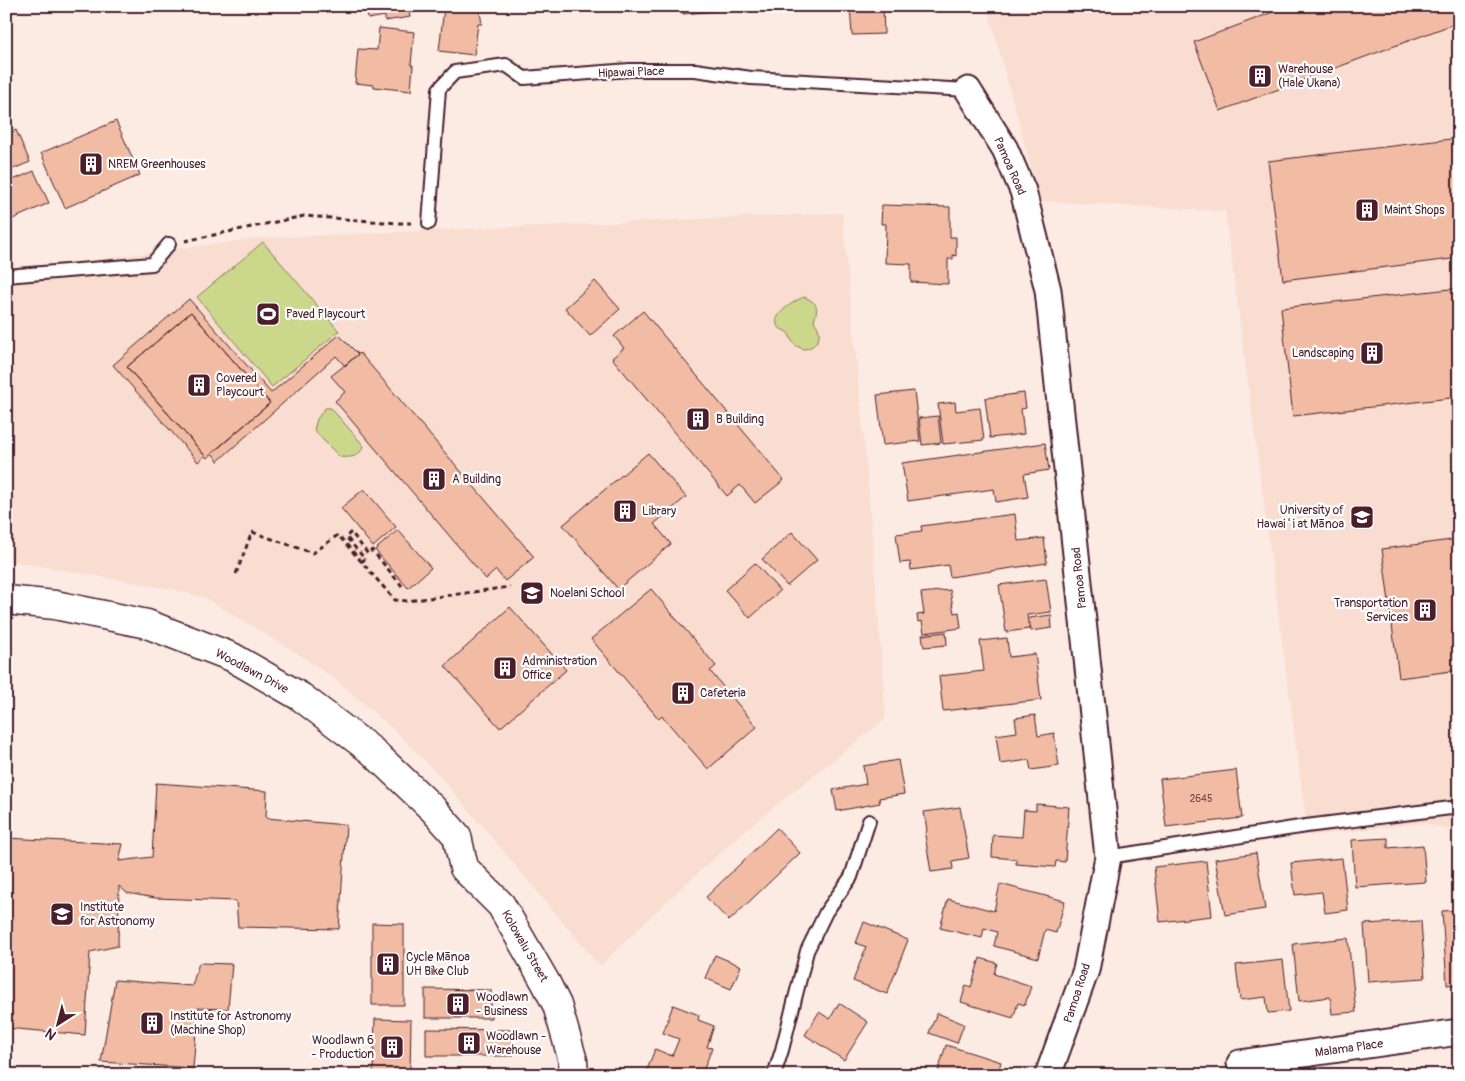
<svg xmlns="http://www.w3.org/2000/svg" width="1465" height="1081" font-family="Pangolin,sans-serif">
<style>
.built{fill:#f8ddd0}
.green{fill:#cbd88c;stroke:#8a7c5c}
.building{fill:#f1bca3;stroke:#4a1f2b}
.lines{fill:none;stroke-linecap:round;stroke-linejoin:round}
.lane-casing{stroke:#4a1f2b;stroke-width:16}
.street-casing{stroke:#4a1f2b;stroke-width:29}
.secondary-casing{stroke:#4a1f2b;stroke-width:31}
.path{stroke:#4a1f2b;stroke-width:3;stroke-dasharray:5 4;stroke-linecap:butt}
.lane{stroke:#fff;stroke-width:12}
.street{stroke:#fff;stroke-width:25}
.secondary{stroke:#fff;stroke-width:28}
.labels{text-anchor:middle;stroke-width:4.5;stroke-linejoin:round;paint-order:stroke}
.number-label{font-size:10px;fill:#744649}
.poi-label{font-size:12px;fill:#4a1f2b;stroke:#fff;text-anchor:start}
.street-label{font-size:12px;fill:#4a1f2b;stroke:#fff}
</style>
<rect width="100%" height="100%" fill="#fbebe3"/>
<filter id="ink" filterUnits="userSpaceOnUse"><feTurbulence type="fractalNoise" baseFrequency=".02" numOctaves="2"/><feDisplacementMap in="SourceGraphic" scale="10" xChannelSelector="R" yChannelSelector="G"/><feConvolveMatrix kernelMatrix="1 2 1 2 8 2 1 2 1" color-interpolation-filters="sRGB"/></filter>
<g filter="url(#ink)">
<!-- built -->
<path class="built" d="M987,6h472v825l-37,-8 -114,13 -83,-625 -185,-10z
M842,213l26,271 18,234 -137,109 -84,76 -65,63 -160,-190 -45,-45 -55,-48 -41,-29 -94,-56 -33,-9 -166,-29v-289l255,-33z"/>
<!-- green -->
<path class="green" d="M263,242l76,89 -67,56 -75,-90z
M804,297c15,6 14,11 10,24 2,3 5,7 5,11 2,8 -7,17 -15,17 -4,-1 -8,-3 -11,-6 -2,-3 -3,-8 -5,-10 -3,-3 -8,-3 -10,-7 -8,-11 18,-26 26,-29z
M325,408h6l33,38c-5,11 -13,12 -24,11l-15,-15 -11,-12 3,-11z"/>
<!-- building -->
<path class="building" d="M366,6h113l3,18h-4l-4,31 -35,-4 5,-43 -35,5 1,4 -25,4v-5l-17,3z
M683,6h32l1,5 -33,3z
M850,6h33l1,28 -32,1z
M1289,6h170v16l-239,89 -26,-69z
M379,28l35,4 -3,33h2l-2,26 -37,-4v-2l-19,-2 3,-34 19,1z
M116,121l24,54 -75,33 -24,-55z
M16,130l14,32 -24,10v-38z
M1459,138v120l-176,22 -15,-119z
M34,171l15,32 -43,19v-39z
M882,205l68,2v30h6v19l-3,-1v4h-5v25l-37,-2v-18l-26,-1 1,-39h-5z
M595,281l25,28 -30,27 -25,-28z
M1459,288v109l-166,19 -12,-108z
M189,299l82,94 68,-58 19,19 -13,12 -9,-10 -118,105 -6,-8 58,-50 -79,-91 -64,55 78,89 -7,6 -85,-97z
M643,311l141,169 -29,23 -15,-18 -13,11 -115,-138 12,-10 -10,-12z
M191,312l79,91 -63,55 -80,-91z
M360,353l174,204 -29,24 -9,-11 -10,9 -151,-178 10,-9 -14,-16z
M914,391l6,50 -37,4 -6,-50z
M1024,393l2,15 -5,1 3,25 -34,4 -5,-40z
M955,402l1,9 24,-3 4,32 -41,4 -5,-40z
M938,416l3,27 -19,2 -3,-27z
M1045,443l4,27 -25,4 4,23 -32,5 -2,-13 -86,12 -6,-38z
M648,453l38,44 -32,27 17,20 -53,45 -55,-64z
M364,489l32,38 -23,20 -32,-39z
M1015,514l3,27 26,-3 3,25 -97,14 -2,-12 -37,5 -1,-8 -10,1 -4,-29 26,-3 -1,-5z
M398,530l33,38 -23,20 -33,-38z
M792,532l25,28 -30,26 -25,-27z
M1459,539v131l-60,8 -17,-129z
M755,563l25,28 -30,27 -25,-28z
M1046,579l5,33 -24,3 2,14 -23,3 -7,-47z
M651,589l65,77 -6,5 47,56 -49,42 -46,-53 -3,3 -68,-80z
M950,590l4,23 5,-1 2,16 -37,5 -2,-12 -4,1 -1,-7 7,-1 -3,-21z
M510,607l56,63 -66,58 -55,-62z
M1051,615l1,13 -21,3 -2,-13z
M946,632l1,13 -23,2 -2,-12z
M1007,638l2,19 26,-3 6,46 -98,11 -4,-35 45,-5 -4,-30z
M1035,715l3,21 16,-3 5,33 -28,4 -2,-10 -29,4 -4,-29 21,-3 -2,-14z
M898,760l6,34 -25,4 1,5 -43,8 -4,-21 33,-6 -3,-18z
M1236,770l6,48 -76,9 -6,-48z
M156,783l111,8 -1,27 80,7 -7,104 -101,-2 -2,-26 -81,-3 -28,-5 -8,-7 -1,60 -28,6 -5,83 -79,-7v-190l117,6 -4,17 33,-4z
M1036,804l33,3 -4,55 -9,-1 -1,6 -39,-3v-5l-24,-2 1,-22 29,2 2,-27 12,1z
M960,807l9,51 -17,3 1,8 -22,3 -6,-37 2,-5 -3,-18z
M777,828l23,25 -71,68 -23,-24z
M1388,838v10l35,-3 3,37 -71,5 -3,-47z
M1256,853l9,56 -40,6 -10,-56z
M1342,858l6,52 -23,3 -3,-21 -27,3 -4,-32z
M1206,861l6,55 -52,6 -6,-55z
M1000,884l65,17 -9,32 -11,-3 -7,28 -44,-12 3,-14 -13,-4 -2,10 -42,-10 8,-29 46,12z
M1459,910v74l-12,1 -5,-74z
M1421,921l4,57 -57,4 -4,-58z
M864,922l44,18 -21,54 -34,-13 13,-34 -10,-4z
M372,923l32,1v81h-32z
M1348,938l8,74 -24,2 -2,-17 -31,4 -6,-57z
M715,955l26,11 -10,23 -26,-11z
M980,958l17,5 -3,11 37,12 -6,19 -7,-2 -5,15 -52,-16 5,-17 5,2z
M1283,960l6,51 -21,2 -2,-16 -26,3 -4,-35z
M199,963l33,1 -4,45 -30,-1 -5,60 -92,-6 14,-82 77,6z
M425,989l66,1v28h-66z
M839,1003l29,19 -24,38 -39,-25 14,-23 11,7z
M673,1005l26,10 -1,5 16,6 -7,21 5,1 -10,26 -7,-3 -1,4h-49l10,-26 17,7 7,-17 -16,-6z
M937,1013l27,11 -7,19 -28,-10z
M375,1019l36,1 -1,55h-37z
M426,1029l86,1 1,26h-87z
M946,1045l55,17 -4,13h-60z"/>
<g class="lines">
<!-- lane casing -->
<g class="lane-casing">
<path id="lane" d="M429,223l10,-134 16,-17 51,-7 18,13 106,-8h65l56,8 217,12
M6,276l146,-12 17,-20
M1108,857l198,-31 153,-19
M774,1075l8,-25 25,-99 19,-39 25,-35 18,-56"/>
</g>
<!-- street casing -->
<g class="street-casing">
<path id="street" d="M968,90l37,59 18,42 25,99 60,567 -22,113 -38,105
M1240,1063l219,-31"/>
</g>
<!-- secondary casing -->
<g class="secondary-casing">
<path id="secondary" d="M6,600l49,5 92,19 85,33 69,40 71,54 61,58 24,27 7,32 37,37 45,78 11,22 16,56 1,14"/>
</g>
<!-- path -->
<path class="path" d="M185,241l119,-25 94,7h13
M361,562l4,-3 -19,-22 5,-5 17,22 4,-4 30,36
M236,574l16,-42 61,21 25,-18 57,65 12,1 103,-14"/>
<!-- lane -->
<use href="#lane" class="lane"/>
<!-- street -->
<use href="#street" class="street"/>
<!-- secondary -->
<use href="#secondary" class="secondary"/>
</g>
</g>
<!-- icons -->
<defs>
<g id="building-square" transform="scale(1.25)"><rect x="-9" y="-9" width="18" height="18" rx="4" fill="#4a1f2b" stroke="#fff"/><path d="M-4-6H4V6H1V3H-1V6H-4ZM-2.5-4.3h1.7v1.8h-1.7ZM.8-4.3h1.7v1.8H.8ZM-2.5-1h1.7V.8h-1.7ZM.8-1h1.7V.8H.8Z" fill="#fff"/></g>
<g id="stadium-square" transform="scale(1.25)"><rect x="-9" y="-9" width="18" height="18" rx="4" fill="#4a1f2b" stroke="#fff"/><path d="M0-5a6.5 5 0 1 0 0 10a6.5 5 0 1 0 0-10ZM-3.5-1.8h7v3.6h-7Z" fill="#fff"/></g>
<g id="university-square" transform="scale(1.25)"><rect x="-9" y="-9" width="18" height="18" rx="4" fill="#4a1f2b" stroke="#fff"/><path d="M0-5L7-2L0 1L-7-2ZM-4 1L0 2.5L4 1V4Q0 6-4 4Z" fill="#fff"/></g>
<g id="school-square" transform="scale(1.25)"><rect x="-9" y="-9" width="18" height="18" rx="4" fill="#4a1f2b" stroke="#fff"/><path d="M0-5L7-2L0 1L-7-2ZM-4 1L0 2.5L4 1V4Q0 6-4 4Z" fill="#fff"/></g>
</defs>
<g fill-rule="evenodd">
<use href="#building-square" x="1260" y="76"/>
<use href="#building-square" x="91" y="164"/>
<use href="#building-square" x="1367" y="210"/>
<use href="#stadium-square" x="268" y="314"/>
<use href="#building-square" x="1372" y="353"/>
<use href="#building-square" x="199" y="385"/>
<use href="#building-square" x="698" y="419"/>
<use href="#building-square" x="434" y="479"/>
<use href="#building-square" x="625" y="511"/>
<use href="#university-square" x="1362" y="517"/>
<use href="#school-square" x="532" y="593"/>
<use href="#building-square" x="1425" y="610"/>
<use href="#building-square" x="505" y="668"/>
<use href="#building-square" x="683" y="693"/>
<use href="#university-square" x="62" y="914"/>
<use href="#building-square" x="388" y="964"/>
<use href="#building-square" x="458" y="1004"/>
<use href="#building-square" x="152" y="1023"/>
<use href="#building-square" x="469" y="1043"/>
<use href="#building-square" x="392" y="1047"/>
</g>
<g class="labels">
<!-- number labels -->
<g class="number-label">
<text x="1201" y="802">2645</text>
</g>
<!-- poi labels -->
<g class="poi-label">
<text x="1278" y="73">Warehouse<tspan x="1278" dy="14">(Hale Ukana)</tspan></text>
<text x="108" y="168">NREM Greenhouses</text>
<text x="1384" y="214">Maint Shops</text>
<text x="286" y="318">Paved Playcourt</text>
<text x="1354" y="357" text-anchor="end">Landscaping</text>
<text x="216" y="382">Covered<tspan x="216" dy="14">Playcourt</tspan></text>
<text x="716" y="423">B Building</text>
<text x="452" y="483">A Building</text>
<text x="1344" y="514" text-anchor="end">University of<tspan x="1344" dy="14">Hawaiʻi at Mānoa</tspan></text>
<text x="642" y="515">Library</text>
<text x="550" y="597">Noelani School</text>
<text x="1408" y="607" text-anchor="end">Transportation<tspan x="1408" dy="14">Services</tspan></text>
<text x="522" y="665">Administration<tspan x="522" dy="14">Office</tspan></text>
<text x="700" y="697">Cafeteria</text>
<text x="80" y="911">Institute<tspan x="80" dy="14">for Astronomy</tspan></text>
<text x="406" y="961">Cycle Mānoa<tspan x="406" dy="14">UH Bike Club</tspan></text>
<text x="476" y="1001">Woodlawn<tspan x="476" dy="14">- Business</tspan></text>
<text x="170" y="1020">Institute for Astronomy<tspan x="170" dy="14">(Machine Shop)</tspan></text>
<text x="486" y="1040">Woodlawn -<tspan x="486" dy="14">Warehouse</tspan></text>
<text x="374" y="1044" text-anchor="end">Woodlawn 6<tspan x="374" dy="14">- Production</tspan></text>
</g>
<!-- street labels -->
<g class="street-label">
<text transform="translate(631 72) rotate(-2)" y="4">Hipawai Place</text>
<text transform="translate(1010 166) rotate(66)" y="4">Pamoa Road</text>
<text transform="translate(1079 578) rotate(-96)" y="4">Pamoa Road</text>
<text transform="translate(252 671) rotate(28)" y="4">Woodlawn Drive</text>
<text transform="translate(525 946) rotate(60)" y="4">Kolowalu Street</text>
<text transform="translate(1077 993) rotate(-72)" y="4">Pamoa Road</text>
<text transform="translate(1349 1048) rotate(-8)" y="4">Malama Place</text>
</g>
</g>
<!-- margin -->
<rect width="1465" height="1081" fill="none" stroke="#fff" stroke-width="25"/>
<rect x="12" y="12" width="1440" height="1056" fill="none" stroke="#4a1f2b" stroke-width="2" filter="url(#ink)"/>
<!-- north arrow -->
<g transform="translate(58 1024) rotate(216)" stroke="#ffffff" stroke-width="4" paint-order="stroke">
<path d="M0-4L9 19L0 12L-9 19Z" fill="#4a1f2b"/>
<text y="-8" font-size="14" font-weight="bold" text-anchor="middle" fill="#4a1f2b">N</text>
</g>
</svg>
